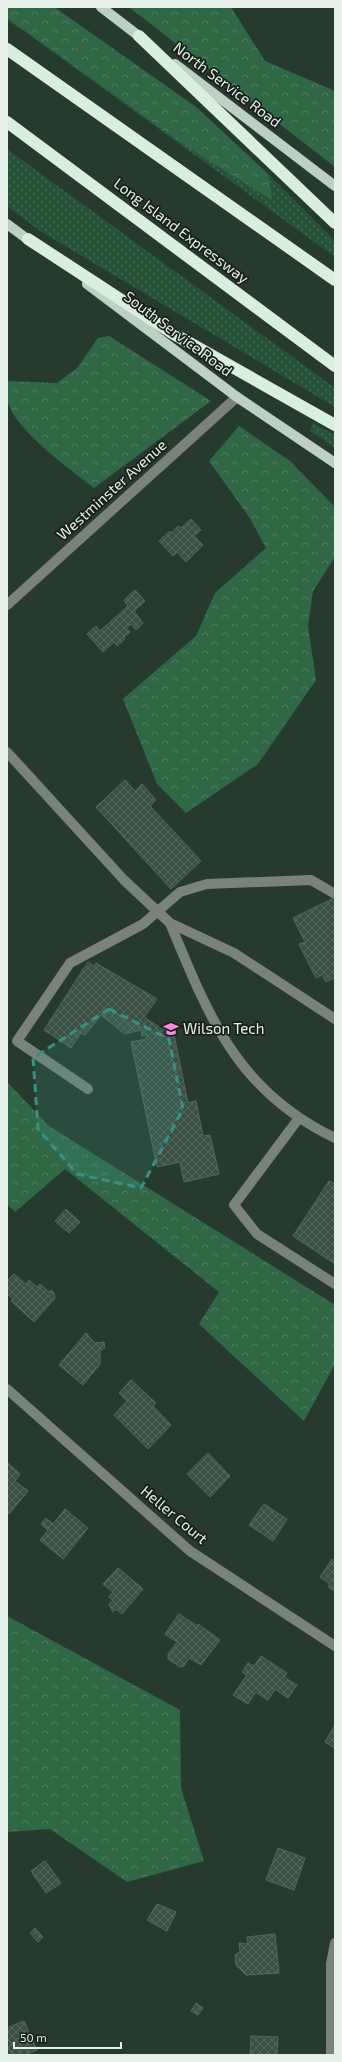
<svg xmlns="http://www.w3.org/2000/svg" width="342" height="2062" font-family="'Exo 2',sans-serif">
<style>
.grass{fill:url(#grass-dots)}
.forest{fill:url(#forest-crowns)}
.building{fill:url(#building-cross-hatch);stroke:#54685a}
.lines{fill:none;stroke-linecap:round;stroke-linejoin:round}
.minor{stroke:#79837c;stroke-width:10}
.major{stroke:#bdd0c3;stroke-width:10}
.highway{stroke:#d8efde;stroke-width:12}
.marked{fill:#3a8f86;fill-opacity:0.2;stroke:#3a8f86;stroke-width:3;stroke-dasharray:8 5;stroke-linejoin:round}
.labels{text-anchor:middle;stroke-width:3.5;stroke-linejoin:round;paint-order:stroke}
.street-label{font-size:15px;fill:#e5f1e8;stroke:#171f19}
.poi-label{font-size:15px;fill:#e5f1e8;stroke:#171f19;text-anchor:start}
</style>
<defs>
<pattern id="grass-dots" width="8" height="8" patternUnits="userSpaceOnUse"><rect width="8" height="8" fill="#275438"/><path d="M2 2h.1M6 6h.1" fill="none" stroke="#466d55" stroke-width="1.8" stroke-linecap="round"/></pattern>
<pattern id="forest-crowns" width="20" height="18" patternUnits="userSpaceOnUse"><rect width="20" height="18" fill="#306846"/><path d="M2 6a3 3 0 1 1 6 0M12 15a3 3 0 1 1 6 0" fill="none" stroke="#4e7e61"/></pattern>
<pattern id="building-cross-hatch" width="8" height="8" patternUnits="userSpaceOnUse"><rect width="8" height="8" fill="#3b4f42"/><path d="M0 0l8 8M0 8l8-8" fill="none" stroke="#57695d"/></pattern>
</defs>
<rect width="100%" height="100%" fill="#273a2e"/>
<!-- grass -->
<path class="grass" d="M7,7h47l142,100 72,67 67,67v16l-311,-226 -17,-11z
M7,149l328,239v19l-295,-176 -33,-25z
M313,423l22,12v13l-25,-17z"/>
<!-- forest -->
<path class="forest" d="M7,7h47l142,100 72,67 4,26 -88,-55 -177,-127z
M129,7h102l34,54 70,30v76z
M109,336l102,65 -117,87c-24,-19 -81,-59 -87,-89 -1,-5 0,-12 0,-18l50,2 20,-15 21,-30z
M239,426l51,35 45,46v50l-22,34 -5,35 8,54 -58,84 -72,49 -29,-29 -34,-85 73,-63 19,-43 51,-45 -17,-31 -40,-56z
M7,1082l42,44 286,179v59l-31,57 -105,-97 20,-32 -154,-123 -50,43 -8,-8z
M7,1616l173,94 1,78 23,73 -77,21 -77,-53 -43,3z"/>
<!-- building -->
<path class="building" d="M191,519l10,11 -7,6 9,9 -17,17 -9,-10 -4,4 -14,-15 11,-10 1,2 7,-7 3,2z
M135,590l10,11 -11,10 9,12 -7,7 -5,-6 -5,4 4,4 -6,5 1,2 -8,7 -3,-4 -11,10 -16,-18 9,-8 4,5 28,-25 -4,-6z
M125,780l10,11 7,-7 14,16 -6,6 51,55 -30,28 -75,-82z
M332,899l3,6v73l-9,4 -4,-7 -6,3 -17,-34 6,-2 -12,-24z
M88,962l6,4 2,-3 61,36 -13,18 15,10 13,-2 16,78 8,-2 7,35 7,-1 9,39 -35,8 -4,-20 -23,5 -26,-125 15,-3v-4l-4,1 -1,-6 -16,4 -24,-19 -16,20 -4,-2 -10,15 -27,-18z
M329,1181l6,3v80l-42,-28z
M66,1209l14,13 -11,11 -14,-12z
M14,1274l12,10 3,-4 8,7 3,-3 9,8 2,-2 3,3 1,5 -21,24 -23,-21 2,-2 -6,-5v-13z
M86,1333l9,10 9,-1 1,6 -5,2v14l-17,21 -24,-20z
M131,1380l25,23 -3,3 18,19 -23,24 -34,-34 13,-14 -8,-8z
M208,1453l22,23 -20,21 -23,-23z
M7,1462l13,12 -5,7 13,10 -19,23 -2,-2z
M264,1504l23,15 -14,22 -24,-16z
M65,1509l23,19 -25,31 -23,-19 8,-10 -7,-6 5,-6 7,6z
M332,1559l3,2v30l-7,-4 2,-3 -10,-7z
M118,1568l25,21 -21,25 -6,-5 -3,3 -4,-8 4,-4 -4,-3 4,-5 -10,-8z
M179,1614l18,12 1,-2 22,16 -19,25 -12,-7 -5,8 -4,1 -12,-8v-5l9,-12 -12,-8z
M261,1656l26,17 -3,4 13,8 -9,13 -13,-9 -7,11 -12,-8 -8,12 -15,-9 14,-20 -5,-3 6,-9 6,3z
M335,1725v23l-10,-6z
M278,1848l27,10 -11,32 -28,-10z
M45,1861l16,22 -15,10 -15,-22z
M157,1904l19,8 -9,19 -20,-11z
M35,1928l8,9 -5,5 -8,-9z
M275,1934l4,39 -33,2 -10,-10 -1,-10 5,-3 -1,-9 9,1 -1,-7z
M196,2003l7,5 -5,7 -7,-4z
M24,2021l13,29 -12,5h-18v-27z
M251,2036l27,1 -1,18h-27z"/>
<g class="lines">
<!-- minor -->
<path class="minor" d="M7,605l230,-208
M7,752l117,128 46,43 64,30 101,66
M170,923c39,94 67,168 165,215
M88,1089l-71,-48 53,-78 73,-39 37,-32 27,-8 104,-4 24,14
M299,1118l-65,87 23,29 78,50
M7,1389l183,162 145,95
M331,2055v-91l4,-21"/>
<!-- major -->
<path class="major" d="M101,7l43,33
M175,64l160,122
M7,224l27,20
M87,284l150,113 98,66"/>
<!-- highway -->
<path class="highway" d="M139,36l196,187
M7,49l328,231
M7,122l328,244
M28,239l144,94 163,92"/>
</g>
<!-- marked area -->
<path class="marked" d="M109,1009l60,30 14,70 -42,79 -64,-14 -39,-45 -5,-71z"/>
<!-- icons -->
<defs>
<g id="school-bare" transform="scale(1.2)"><path d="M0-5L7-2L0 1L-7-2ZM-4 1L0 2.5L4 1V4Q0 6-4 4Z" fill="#fb86e5" stroke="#171f19" stroke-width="2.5" paint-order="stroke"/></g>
</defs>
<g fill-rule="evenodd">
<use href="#school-bare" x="171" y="1029"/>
</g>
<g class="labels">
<!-- street labels -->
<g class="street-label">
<text transform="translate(227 85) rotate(37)" y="5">North Service Road</text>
<text transform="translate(181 231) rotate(37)" y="5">Long Island Expressway</text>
<text transform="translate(178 334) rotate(37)" y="5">South Service Road</text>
<text transform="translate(112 490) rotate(-42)" y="5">Westminster Avenue</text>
<text transform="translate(174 1515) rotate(40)" y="5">Heller Court</text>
</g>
<!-- poi labels -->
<g class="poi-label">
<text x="183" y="1034">Wilson Tech</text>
</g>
</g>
<!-- border -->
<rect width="342" height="2062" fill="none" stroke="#e5f1e8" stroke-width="16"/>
<!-- scale -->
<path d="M14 2042v6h107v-6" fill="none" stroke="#e5f1e8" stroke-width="2"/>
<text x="20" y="2042" font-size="12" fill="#e5f1e8" stroke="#171f19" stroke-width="3" paint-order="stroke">50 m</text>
</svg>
